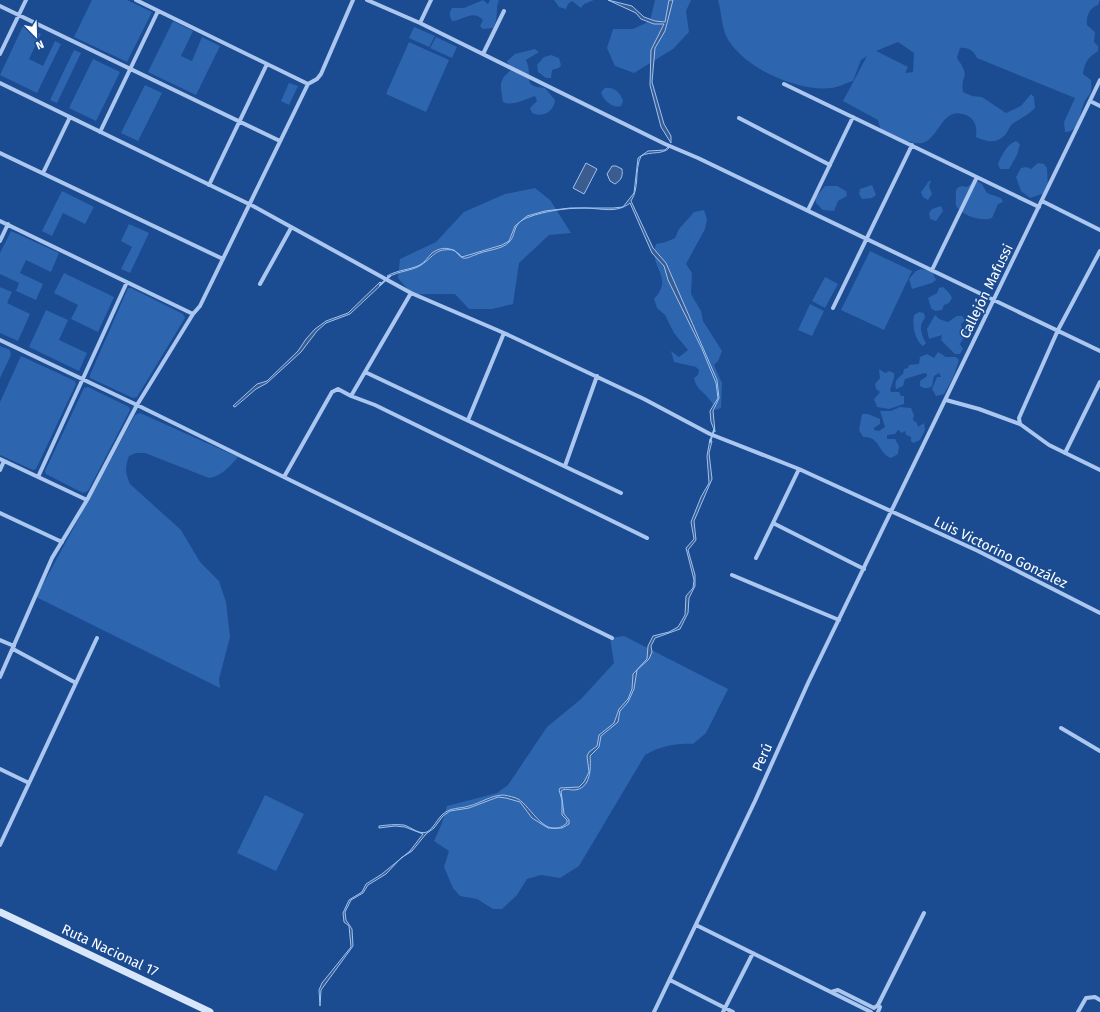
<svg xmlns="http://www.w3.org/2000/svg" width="1100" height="1012" font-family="'Fira Sans',sans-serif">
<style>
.green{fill:#2e65af;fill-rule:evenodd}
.water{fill:#3a5c8f;stroke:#9ec2f1}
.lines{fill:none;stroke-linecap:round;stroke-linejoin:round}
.stream{stroke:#9ec2f1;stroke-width:2}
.street{stroke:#abc7ef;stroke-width:4}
.secondary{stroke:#d8e6fa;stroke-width:7}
.labels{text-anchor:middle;stroke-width:3;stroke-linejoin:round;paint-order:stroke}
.street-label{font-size:14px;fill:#fff;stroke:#1b4b91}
</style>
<rect width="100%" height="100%" fill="#1b4b91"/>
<!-- green -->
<path class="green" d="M92,0h35l25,12 -25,50 -53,-25z
M483,0l5,4 2,-4h9c-4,8 0,19 -6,28l-10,1 -3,-3 3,-6c-10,-11 -19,0 -31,1 -3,-6 -3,-8 0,-13h12z
M554,0h40l-10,4 -3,4 -9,-7 -4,3 -2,5 -7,-2z
M655,0h36l-5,11 3,21 -16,17 -39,24 -19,-7 -8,-18 6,-19h20l17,-8z
M718,0h382l-2,5c-9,3 -12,12 -11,20l8,7 -1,10 4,4v5c-10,7 -13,10 -15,23l8,6c2,19 -4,12 -8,26 -4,10 -4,26 -18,26l-1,-10 11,-24 -98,-40c-3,-7 -9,-11 -17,-10l-3,10c15,22 3,15 6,34l9,4 10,1 24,16 15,-7 10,-12 3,3 1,11c-7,7 -15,11 -23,16 -3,3 -4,8 -7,11 -9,9 -18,7 -29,2 1,-9 0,-16 -8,-21 -26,-13 -28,23 -46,27 -11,2 -31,-8 -41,-12l-3,-11 -35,-19 24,-45 -6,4 -8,21c-7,2 -14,6 -21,7 -34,4 -90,-20 -106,-52 -4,-9 -5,-26 -8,-36zM898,42l16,11 -1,19 -8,1 3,-6 -32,-16z
M173,21l20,10 -12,25 11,5 10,-24 18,9 -24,49 -48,-23z
M23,26l18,8 -12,25 14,7 12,-25 6,3 -24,49 -37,-18z
M414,27l21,9 -6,11 -20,-9z
M436,37l21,10 -5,11 -22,-10z
M409,42l40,18 -23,52 -40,-18z
M535,49l4,3 -13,8c8,18 -6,26 19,28l10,12c-1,12 -13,18 -23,13l-2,-5 7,-7 -2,-5c-10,3 -23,11 -32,6 -2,-15 -6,-21 8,-32l-4,-9 8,-7z
M74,50l7,3 -24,50 -7,-3z
M551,55l8,3 2,7 -2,3 -7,2 -1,8h-5l-8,-6 -1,-7 7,-8z
M93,59l27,13 -24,49 -27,-13z
M289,83l9,3 -9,19 -8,-4z
M145,85l17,8 -24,48 -17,-8z
M605,88c9,-1 15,4 18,13l-2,5c-8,3 -18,-6 -20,-14z
M1016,141l4,3 -3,11 -8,14h-9l-2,-5c3,-8 9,-20 18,-23z
M1038,163l6,1 3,4 1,21 -3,4 -15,5 -9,-7 -5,-14 5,-9 5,-1 5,2z
M973,179l9,5 5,9 14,5 2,4 -5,2 -6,14c-10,4 -29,-2 -35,-11 -2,-2 -1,-6 -1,-9 -1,-9 1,-14 11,-11l4,-3z
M929,181h2l-2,5 3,8 -4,6 -5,-3 -2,-5z
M872,185l4,10 -4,3 -10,1 -3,-5 1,-5z
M825,186h12l9,5 1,5 -9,5 -4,10 -11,-1 -7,-7 -1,-5z
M535,188l15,12 21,33 -22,2 -30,28 -6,41 -21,5h-23l-14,-15h-43l-14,-16 2,-19 36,-17 28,-30 41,-18z
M62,191l32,16 -9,17 -22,-11 -11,23 -10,-5z
M941,206l2,5 -7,10 -6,-2 -1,-6 3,-4z
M704,210l3,9 -2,10 -19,35 6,9 -1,21 10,17 2,10 19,30 -4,10 -4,4 8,18 -1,25 -5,2c-2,-3 -4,-8 -7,-11 -6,-8 -13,-10 -15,-21l4,-3 1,-5 -3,-3 -22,-5 -3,-11 8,6 9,-7 -14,-17 -9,-18 -8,-7 -3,-9c21,-23 -6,-30 2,-55l10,-2 9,-4 4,-9 15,-17z
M129,224l20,9 -19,40 -9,-4 11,-22 -11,-6z
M11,231l48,22 -8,19 -25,-12 -6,13 23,11 -7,16 -20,-9 3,-8 -19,-9v-21z
M870,251l42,20 -28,59 -43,-20z
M921,269l11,2 4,9 -4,3 -20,6 -3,-10 7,-8z
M64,273l50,24 -16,35 -27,-13 7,-14 -24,-12z
M825,277l13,7 -13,24 -13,-7z
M0,287l12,5 -5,11 23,11 -12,27 -18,-8z
M943,287l7,7 2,4 -3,5 -5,2 -2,5 -7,1 -4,-3 -3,-10 9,-5 2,-5z
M128,288h3l52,26 2,4 -48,79 -4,1 -43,-20v-3z
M810,304l14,7 -12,25 -14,-6z
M46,310l22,10 -9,20 28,13 -8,18 -50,-24z
M919,312l5,1 1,5c-7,8 -4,16 1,25l-3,3c-9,-6 -11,-22 -9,-31z
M935,315l4,4 9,3 9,-6h5l3,4 -4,4 1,5 5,3v5l-4,2 -3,5 3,5 -3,5h-5l-14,-14 1,-5 -13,4 -2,-10z
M0,346l10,4 1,5 -11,23z
M938,352l8,5h10l3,3 -6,18 -9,16 -8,2 -4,-7 5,-12h4l-2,-4 -5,3 -2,10c-4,3 -8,3 -12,0v-5l7,-5v-2l-3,-1 -19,6 -2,7 -7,3c-2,-7 1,-11 7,-15l1,-5 4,-1 1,-3 10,-1 1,-7 7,-3 7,4z
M21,356l54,25 1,3 -40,85 -3,1 -33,-15v-53z
M879,369l6,4 4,-2 5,2v5l-4,12 1,2h8l2,4h3v8l-15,5 -12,-2 -3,-8 6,-7 -4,-3 -1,-5 5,-6z
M88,387l41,20 1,3 -42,81 -5,2 -37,-19 -1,-3 39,-83z
M900,407l11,1 3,7 -1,5 4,3 1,4 6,-4 1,7 -5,10 -7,3 -2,-2v-4l-5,-2 -1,-4 -3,2 -4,-3 -3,4 -8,1v4h8l4,7 -1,8 -7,4c-13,-5 -11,-22 -28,-21l-4,-7 3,-16h6l12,5v5l-6,4v2l5,1 6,-4 -5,-16h11z
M140,413l98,44c-9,10 -16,19 -29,21l-64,-25h-9l-7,3c-4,11 -4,17 1,28l51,46 19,32 19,19 7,21 4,35 -11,42 1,9 -184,-91 99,-182z
M624,636l104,53 -22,44 -13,11c-18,-1 -32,2 -48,11l-66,111 -19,12 -19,-3 -14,4 -10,16 -15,14h-9l-16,-10 -17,-3 -7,-8 -9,-21 5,-16 -15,-10 8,-18 5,-17 50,-13 11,-8 39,-58 34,-28 33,-36 -4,-25z
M265,795l39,19 -28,57 -39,-18z"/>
<!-- water -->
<path class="water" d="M608,0l24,6 12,11 11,4 10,1 4,-22h4l-8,31 -10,17 -3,34 12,42 7,12v7l-10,-16 -11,-42 1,-35 13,-26h-10l-13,-5 -5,-6z
M668,147l1,1c-6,7 -19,3 -28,8 -7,15 -1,31 -10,45l22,47 13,15 51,117 2,18 -6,13 2,21 -4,-10 -1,-11 8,-13 -2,-15 -14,-34 -34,-69 -4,-14 -12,-13 -22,-50c-14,11 -29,5 -46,5 -18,0 -39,3 -55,9 -18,6 -12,18 -20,25 -7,8 -24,8 -34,13 -4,1 -8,4 -12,3 -3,-1 -6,-5 -9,-8 -20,-2 -19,6 -33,15 -9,6 -23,6 -32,12l-2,-1c10,-6 23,-6 33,-11 5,-3 8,-8 12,-12 11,-8 22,-5 30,4l40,-12 7,-4 6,-15 12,-10 18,-5 25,-3h43l10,-1 11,-14 4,-35 10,-7 17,-1z
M586,163l11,6 -13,25 -11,-6z
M612,166h4l6,3c1,8 -1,11 -7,15l-5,-3 -3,-7z
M380,282l2,2 -32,30 -24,9 -9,8 -16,21 -34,31 -11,6 -21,18 -2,-1 24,-22 10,-3 31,-30 8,-12 9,-10 11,-8 22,-8z
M710,439l2,2 -3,12 3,26 -18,42 2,19 -8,10 7,25v11l-6,12 -1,15 -8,16 -25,9 -4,8 1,6 -3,7 -12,11 -3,19 -6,13 -8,9 -2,11 -17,14 -2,11 -9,9c1,12 1,33 -16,34 -5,0 -9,-2 -13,1l3,23 5,6v4l-7,4h-14l-16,-10 -12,-16 -14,-4 -8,-1 -29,11 -19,3 -7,5 -9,12 -8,6 -14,17 -11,7 -15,16 -18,11 -5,8 -12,7 -6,12 1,8 6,9 1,17 -32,44 -1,16 -1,-16 3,-7 29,-36 -2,-21 -5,-4 -1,-9 6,-13 13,-8 4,-8 16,-10 28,-23 13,-17 -18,-7 -10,-1 -16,2v-2c8,-1 17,-2 25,-1 7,2 15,10 23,7 7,-4 10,-13 16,-18 8,-7 17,-5 26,-8 12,-3 22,-11 35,-11 4,1 11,2 14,4 13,7 28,43 49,24v-3l-5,-5v-15l-3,-10 1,-2 19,-1 5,-5 5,-10 -2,-16 2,-4 8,-6 2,-11 15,-12 5,-14 9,-10 4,-10 1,-15 14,-15 1,-13 5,-10 16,-4 9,-5 7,-12 1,-19 7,-8 1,-8 -8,-32 8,-9 -3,-17 10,-25 8,-14 -2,-27z"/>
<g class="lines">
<!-- stream -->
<path class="stream" d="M380,285l10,-9
M710,442l4,-12"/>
<!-- street -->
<path class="street" d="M136,0l172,84
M367,0l53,23 245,121 33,14 402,193
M0,6l280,135
M420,23l11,-23
M0,54l26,-54
M483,54l21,-43
M0,83l253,123 158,87 93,40 140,66 66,35 89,35 179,82 122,62
M784,84l255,123
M1090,101l10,5
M739,118l91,47
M100,132l58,-121
M0,153l223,106
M43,173l27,-56
M209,185l58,-121
M1042,201l58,29
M808,210l45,-93
M0,221l193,93
M0,241l8,-17
M932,270l45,-93
M260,284l31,-56
M833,308l79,-163
M0,340l137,65 475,233
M365,372l256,121
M351,396l60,-103
M946,400l33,9 41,15 29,21 51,25
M468,420l36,-87
M1020,424l-1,-6 39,-88 42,-79
M1065,453l35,-71
M0,459l87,41
M565,466l32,-90
M799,469l-26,54 91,46
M0,470l4,-9
M38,477l89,-195
M284,477l48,-85 6,-3 13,7 24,9 272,133
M0,513l62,29
M756,558l17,-35
M732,575l107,45
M0,640l14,6
M13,649l63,34
M0,677l52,-119 35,-58 50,-95 56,-91 7,-8 108,-222 9,-5 4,-5 32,-74
M1061,728l39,23
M0,769l29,14
M0,845l97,-207
M696,925l175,87
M670,980l63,32
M831,992l7,-2 36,18 4,-3 2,2 -2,5
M878,1005l46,-92
M654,1012l101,-211 53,-118 292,-603
M723,1012l30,-59
M1078,1012l8,-14 9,-1 5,3"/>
<!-- secondary -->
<path class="secondary" d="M0,912l210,100"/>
</g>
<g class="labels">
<!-- street labels -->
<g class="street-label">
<text transform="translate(986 291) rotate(-64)" y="5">Callejón Mafussi</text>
<text transform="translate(1001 552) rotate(26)" y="5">Luis Victorino González</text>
<text transform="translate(762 757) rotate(-66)" y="5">Perú</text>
<text transform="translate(110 950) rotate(25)" y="5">Ruta Nacional 17</text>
</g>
</g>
<!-- north arrow -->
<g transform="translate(36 36) rotate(157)" stroke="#1b4b91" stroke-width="3" paint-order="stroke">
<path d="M0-3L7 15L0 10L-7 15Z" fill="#ffffff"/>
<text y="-6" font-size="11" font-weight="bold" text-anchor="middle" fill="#ffffff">N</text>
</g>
</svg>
